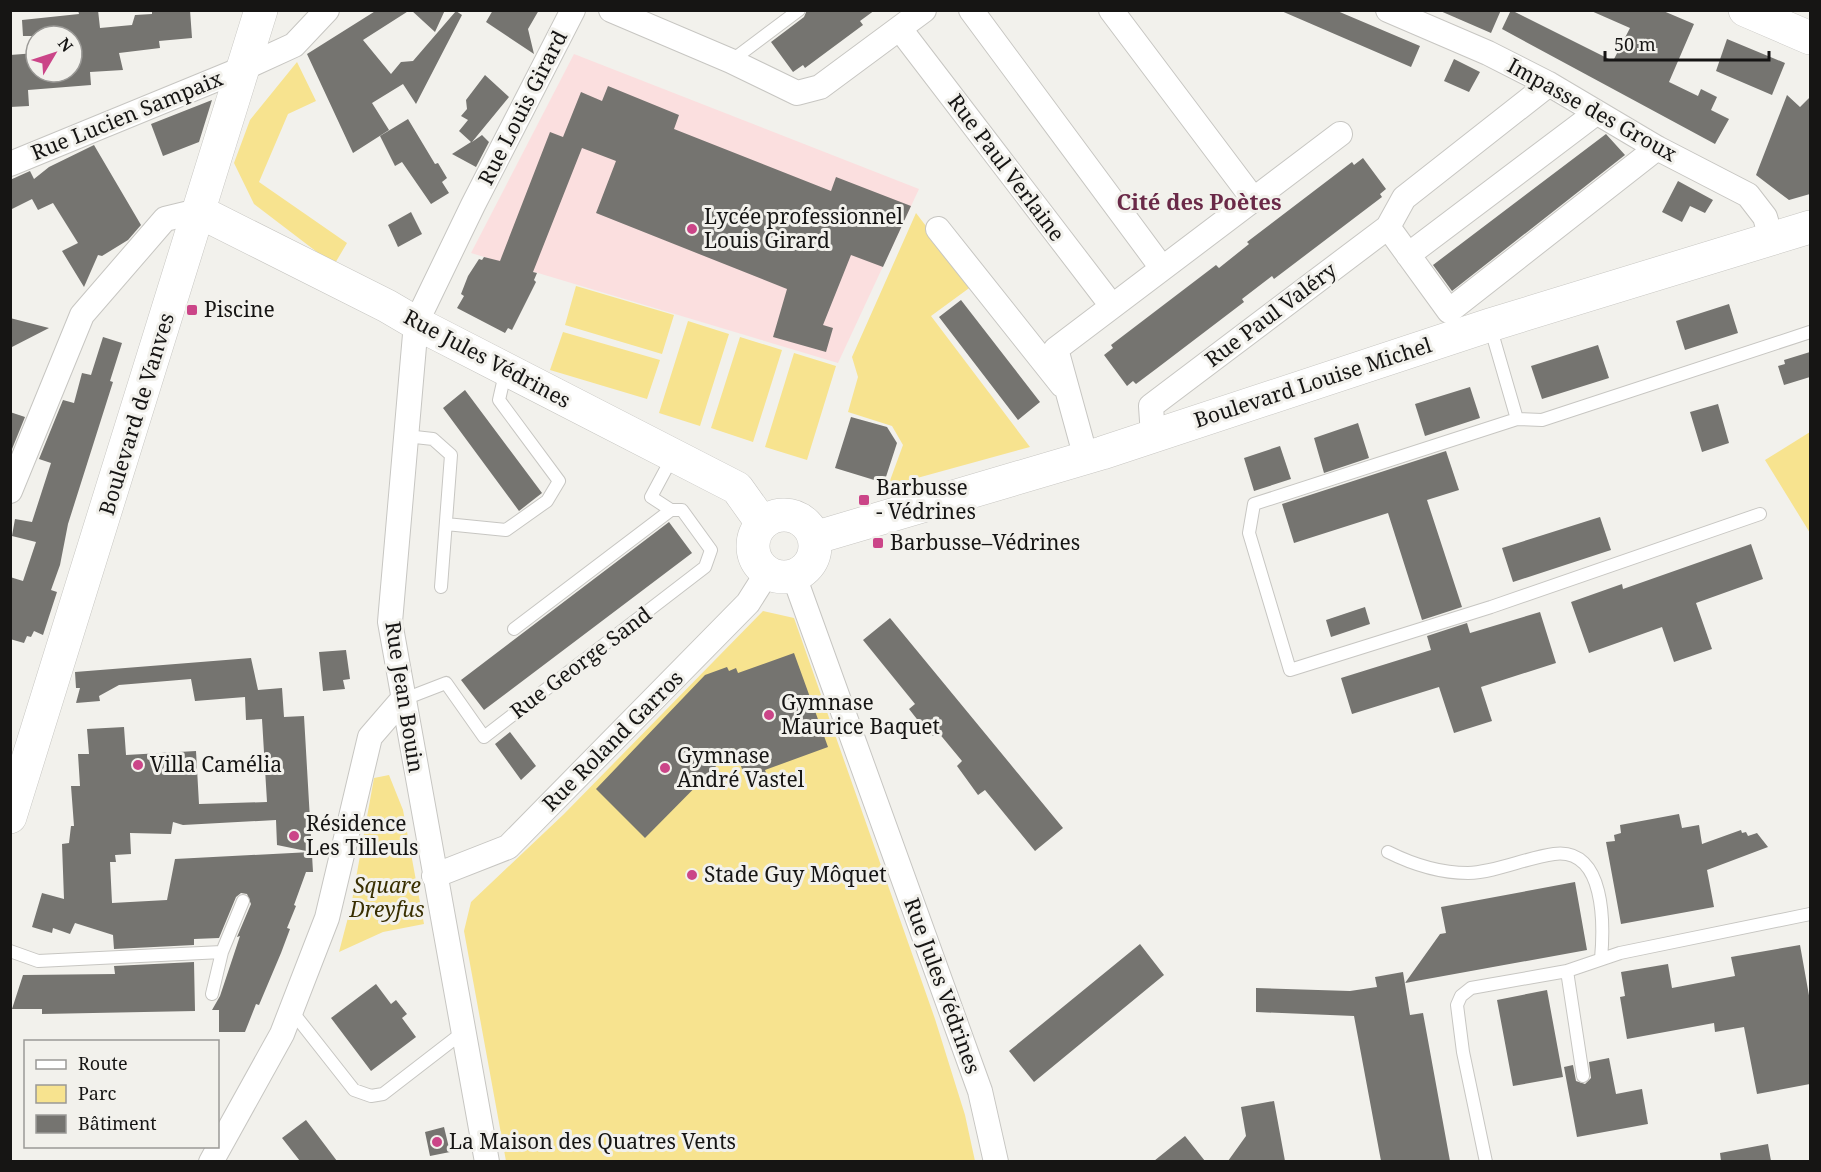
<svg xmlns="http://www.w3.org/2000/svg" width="1821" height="1172" font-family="'Noto Serif',serif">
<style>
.education{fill:#fbdfdf}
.green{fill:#f7e38f}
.building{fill:#757470;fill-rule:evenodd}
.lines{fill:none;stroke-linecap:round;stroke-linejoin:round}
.lane-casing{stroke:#c7c6c2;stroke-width:14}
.street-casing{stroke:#c7c6c2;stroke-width:26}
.secondary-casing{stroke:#c7c6c2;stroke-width:34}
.lane{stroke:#fff;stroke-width:12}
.street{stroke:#fff;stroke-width:24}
.secondary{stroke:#fff;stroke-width:33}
.poi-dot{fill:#cb4588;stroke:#f2f1ec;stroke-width:2}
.labels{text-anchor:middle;stroke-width:6;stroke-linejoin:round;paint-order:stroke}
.street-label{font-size:21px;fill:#161514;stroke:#f2f1ec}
.poi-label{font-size:21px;fill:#161514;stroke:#f2f1ec;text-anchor:start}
.park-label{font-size:21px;font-style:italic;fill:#392f01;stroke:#f2f1ec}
.neighbourhood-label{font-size:22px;font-weight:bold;fill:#6a2948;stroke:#f2f1ec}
</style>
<rect width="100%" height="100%" fill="#f2f1ec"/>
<!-- education -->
<path class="education" d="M574,54l345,135 -81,174 -367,-110z"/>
<!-- green -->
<path class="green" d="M297,62l19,39 -28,13 -29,68 88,61 -13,22 -80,-61 -20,-41 16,-43z
M916,213l56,73 -41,30 99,131 -142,39 15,-41 -11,-19 -44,-14 10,-35 -6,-20z
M576,286l98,29 -12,39 -97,-29z
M688,321l41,13 -29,92 -41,-13z
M563,332l97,28 -13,39 -97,-29z
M740,337l42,13 -29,92 -42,-14z
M794,353l42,13 -29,94 -42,-13z
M1810,432v101l-45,-73z
M763,611l31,7 141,401 30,96 10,46h-469l-42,-230 7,-29 93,-88z
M389,775l14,35 21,114 -41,8 -44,20 12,-46 23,-128z"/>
<!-- building -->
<path class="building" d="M78,10h20l2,18 32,-3 3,-10 17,-1v-4h38l2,28 -33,3 1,7 -41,5 4,17 -33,2 1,13 -63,5 1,16 -19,1v-52l26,-2v19h36v-36h-49l-1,-16 57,-6z
M377,10h33l-47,30 28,34 10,-12 12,-1 43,-50 6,4 -46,89 -13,-20 -31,19 17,27 -36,23 -46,-99z
M411,10h34l-10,22z
M493,10h46l-11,19 6,25 -48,-32z
M807,10h68l-15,11 3,4 -58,43 -2,-3 -10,7 -22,-30 33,-25z
M1279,10h56l85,36 -9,21z
M1438,10h63l-10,23z
M1511,10l102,51 17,-33 -41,-18h72l33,14 -25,58 29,14 3,-7 16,8 -6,13 18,9 -14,25 -213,-115z
M1727,39l58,24 -13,32 -56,-24z
M1454,59l26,13 -11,20 -25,-11z
M485,75l24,22 -37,45 10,-7 7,7 -13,25 -24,-13 19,-12 -12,-11 9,-11 -7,-4 6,-7 -1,-9z
M608,86l71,29 -5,14 157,62 5,-14 75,29 -28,61 -32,-12 -28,70 10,3 -7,24 -53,-15 14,-48 -191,-76 20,-52 -34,-13 -49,124 4,1 -3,7 2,2 -24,48 -4,-2 -3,5 -48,-25 7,-12 -3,-2 7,-18 11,-17 3,1 2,-3 16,4 50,-129 13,5 18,-45 21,9z
M1787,95l13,12 10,-10v97l-21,6 -33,-25z
M212,100l-13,42 -36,14 -12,-32z
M408,119l27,45 3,-1 9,15 -5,4 7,11 -18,11 -29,-42 -7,4 -15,-30z
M1606,134l19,21 -173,136 -19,-26z
M94,145l47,80 -13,15 -26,16 -4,-1 -14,32 -22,-36 16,-8 -25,-40 -15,7 -6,-11 -22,11v-30l20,-9 4,8 15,-12z
M1363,158l23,31 -6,5 2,3 -108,82 -2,-3 -30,23 2,3 -88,67 -20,15 -3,-3 -6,5 -23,-31 9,-7 -2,-3 105,-80 3,3 30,-24 -2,-2 105,-80 2,3z
M1678,181l35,19 -8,13 -15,-7 -8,16 -20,-10z
M411,212l11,22 -24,13 -10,-22z
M961,300l79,102 -22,18 -79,-103z
M1729,304l9,29 -53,17 -9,-29z
M10,318l39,10 -39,20z
M103,337l19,6 -12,38 3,1 -45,142 -8,41 -9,25 6,2 -14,43 -9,-4 -3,6 -4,-1 -3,7 -14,-4v-62l13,4 13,-39 -24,-6 3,-17 17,3 19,-59 -12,-4 24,-59 11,3 8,-30 9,2z
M1598,345l11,33 -67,21 -11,-33z
M1810,352v25l-26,8 -6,-19 7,-2 -1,-4z
M1470,387l10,31 -55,18 -10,-32z
M465,390l77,103 -23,18 -76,-103z
M1718,404l11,39 -27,9 -12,-40z
M10,412l15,5 -13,32h-2z
M851,417l36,10 10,16 -13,40 -49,-15z
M1358,423l11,35 -45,15 -10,-35z
M1280,446l11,33 -37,12 -10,-33z
M1446,451l13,39 -32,10 35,107 -40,13 -34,-107 -94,30 -12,-39z
M1600,517l11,33 -98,32 -11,-34z
M669,522l23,31 -208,157 -23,-30z
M1751,544l12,35 -67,24 16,46 -38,13 -12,-35 -73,26 -18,-51 51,-18 1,5z
M1365,607l5,17 -39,13 -5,-17z
M1540,612l16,51 -75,24 11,34 -38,12 -15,-46 -87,27 -11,-36 90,-28 -4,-14 40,-13 3,10z
M890,618l173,210 -28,23 -50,-61 -7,5 -21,-29 5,-5 -24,-29 -5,4 -13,-13 -11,-14 6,-5 -52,-64z
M346,650l4,29 -7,1 2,9 -22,2 -4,-39z
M794,653l34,94 -63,23 2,5 -20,7 -13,-34 -89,90 -49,-49 109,-114 22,-8 2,4 7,-3 2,5z
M251,658l7,32 24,-2 2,29 20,-1 9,156h-7l-12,33 2,1 -9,22 3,1 -9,24 -22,52 -3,-1 -11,28h-26v-22h-7l8,-14 20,-60 -3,1 14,-33 -4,-10 -6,-1 -5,4 -17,41 -25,1v6l-80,4 -1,-14 -38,-12 -5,11 -17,-6 -1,5 -20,-6 10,-34 22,6 -2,-55 7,-1 2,-17h3l-3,-40h9l-2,-32h11l-2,-25 37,-2 2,28 70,-4 3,53 68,-2 -5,-83 -16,1 -1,-23 -50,4 -4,-22 -72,6 -20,11 1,5 -24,2 4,-15h-4l-1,-16zM276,820l1,25 34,7 -136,7 -8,41 -55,3 -2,-41h6l-1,-7 16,-1 -1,-21 41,1 2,-12 10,3z
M510,732l26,34 -15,14 -26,-36z
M1679,814l3,14 17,-3 3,19 39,-14 1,3 4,-1 2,4 9,-3 11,14 -61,23 7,37 -93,17 -15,-82 9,-1 -1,-6 7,-2 -1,-8z
M1575,882l12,68 -182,33 35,-49 6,-1 -5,-26z
M1140,944l24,31 -130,107 -25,-31z
M1800,945l10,56v83l-53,10 -13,-67 -29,5 -1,-9 -87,16 -7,-42 5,-1 -4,-24 47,-8 4,24 63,-12 -4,-19z
M194,962l1,49 -153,3v-5h-30l11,-34 92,-1 -1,-8z
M1403,972l7,43 13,-2 27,148h-69l-27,-145 -98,-4v-24l94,3 27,-4 -2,-10z
M376,984l15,20 5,-4 11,14 -5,4 14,19 -45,34 -40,-53z
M1547,990l16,87 -50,9 -16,-86z
M1609,1058l7,36 26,-5 6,35 -71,13 -13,-70 9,-2 3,16 9,3 6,-6 -2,-16z
M1274,1101l11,60h-57l18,-25 -5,-29z
M306,1120l31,41h-37l-18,-23z
M444,1127l6,25 -20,4 -5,-24z
M1185,1136l20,25h-51z
M1768,1144l3,17h-50l-1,-8z"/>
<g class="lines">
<!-- lane casing -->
<g class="lane-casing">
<path id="lane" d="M731,61l68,-51
M1490,326l27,93 -263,85 -5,29 41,137 201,-63 269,-93
M1517,419l25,1 268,-88
M406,436l27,3 18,16 -10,132
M446,524l60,6 41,-29 12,-20 -60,-81 7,-31
M514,629l157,-119
M402,700l44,-17 38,54 221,-170 6,-17 -29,-40h-11l-20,-13 22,-41
M1388,852c24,12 53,21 80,21 29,-1 57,-15 86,-19 52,-7 50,72 47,105
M10,951l28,10 184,-9 21,-51
M1567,971l16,105
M212,994l10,-42
M291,1010l63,80 17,6 12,-2 79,-61
M1486,1162l-23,-110 -6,-47 4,-9 10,-8 96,-17 53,-18 190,-39"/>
</g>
<!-- street casing -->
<g class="street-casing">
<path id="street" d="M611,10l120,51 66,32 23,-6 104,-77
M971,10l191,258
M1111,10l143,190
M1388,10l100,43 61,31 108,64 91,47 17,22 6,21
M900,29l212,277
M10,164l234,-96 50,-23 33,-35
M1388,227l16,-29 145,-114
M938,229l124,156
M1408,255l188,-142
M1153,436l-2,-30 237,-179 61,84 208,-163
M1086,458l-30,-109 284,-215
M10,491l72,-176 83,-96 33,-8
M794,576l186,515 16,71
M434,876l74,-29 240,-244 19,-30
M211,1162l71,-128 45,-116 43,-181 32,-37
M487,1162l-97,-540 26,-299 57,-118 100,-195"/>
</g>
<!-- secondary casing -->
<g class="secondary-casing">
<path id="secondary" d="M1745,10l65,28
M198,211l189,95 29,17 321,165 25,35
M753 546a31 31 0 1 1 62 0a31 31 0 1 1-62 0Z
M814,538l288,-85 388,-128 320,-98
M10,817l251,-807"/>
</g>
<!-- lane -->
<use href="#lane" class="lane"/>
<!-- street -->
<use href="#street" class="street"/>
<!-- secondary -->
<use href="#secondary" class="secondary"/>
</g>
<!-- markers -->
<g class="poi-dot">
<circle cx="692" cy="229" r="6"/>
<rect x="186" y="304" width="12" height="12" rx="3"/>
<rect x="858" y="494" width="12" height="12" rx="3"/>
<rect x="872" y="537" width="12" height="12" rx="3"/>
<circle cx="769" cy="715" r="6"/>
<circle cx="138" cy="765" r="6"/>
<circle cx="665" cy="768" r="6"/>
<circle cx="294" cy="836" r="6"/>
<circle cx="692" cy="875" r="6"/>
<circle cx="437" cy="1142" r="6"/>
</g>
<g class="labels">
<!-- street labels -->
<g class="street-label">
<text transform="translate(523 108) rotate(-63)" y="7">Rue Louis Girard</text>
<text transform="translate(1592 110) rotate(29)" y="7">Impasse des Groux</text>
<text transform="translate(127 116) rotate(-22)" y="7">Rue Lucien Sampaix</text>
<text transform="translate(1006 168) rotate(53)" y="7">Rue Paul Verlaine</text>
<text transform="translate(1271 315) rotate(-37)" y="7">Rue Paul Valéry</text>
<text transform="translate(487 359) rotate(28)" y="7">Rue Jules Védrines</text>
<text transform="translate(1313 383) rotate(-18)" y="7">Boulevard Louise Michel</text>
<text transform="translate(137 414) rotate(-73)" y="7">Boulevard de Vanves</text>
<text transform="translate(581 663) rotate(-37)" y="7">Rue George Sand</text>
<text transform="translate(404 697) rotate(81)" y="7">Rue Jean Bouin</text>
<text transform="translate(613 741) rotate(-45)" y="7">Rue Roland Garros</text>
<text transform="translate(942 986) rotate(70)" y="7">Rue Jules Védrines</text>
</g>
<!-- poi labels -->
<g class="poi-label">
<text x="704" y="224">Lycée professionnel<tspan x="704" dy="24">Louis Girard</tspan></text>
<text x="204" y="317">Piscine</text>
<text x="876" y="495">Barbusse<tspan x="876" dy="24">- Védrines</tspan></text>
<text x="890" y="550">Barbusse–Védrines</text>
<text x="781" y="710">Gymnase<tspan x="781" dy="24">Maurice Baquet</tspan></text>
<text x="677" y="763">Gymnase<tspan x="677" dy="24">André Vastel</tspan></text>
<text x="150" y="772">Villa Camélia</text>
<text x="306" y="831">Résidence<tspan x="306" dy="24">Les Tilleuls</tspan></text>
<text x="704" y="882">Stade Guy Môquet</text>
<text x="449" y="1149">La Maison des Quatres Vents</text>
</g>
<!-- park labels -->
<g class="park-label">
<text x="387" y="893">Square<tspan x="387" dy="24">Dreyfus</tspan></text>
</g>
<!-- neighbourhood labels -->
<g class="neighbourhood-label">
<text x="1199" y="210">Cité des Poètes</text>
</g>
</g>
<!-- border -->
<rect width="1821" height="1172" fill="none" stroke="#161514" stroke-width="24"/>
<!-- legend -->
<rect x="24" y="1040" width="195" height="108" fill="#f2f1ec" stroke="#9a9996" stroke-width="1.5"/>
<rect x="36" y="1060" width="30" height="9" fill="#ffffff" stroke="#9a9996" stroke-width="1.5"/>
<text x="78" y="1070" font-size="18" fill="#161514">Route</text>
<rect x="36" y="1085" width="30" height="18" fill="#f7e38f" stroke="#9a9996" stroke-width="1.5"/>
<text x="78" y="1100" font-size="18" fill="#161514">Parc</text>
<rect x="36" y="1115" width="30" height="18" fill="#757470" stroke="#9a9996" stroke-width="1.5"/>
<text x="78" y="1130" font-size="18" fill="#161514">Bâtiment</text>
<!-- north arrow -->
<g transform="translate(54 54) rotate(51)"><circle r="28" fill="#f2f1ec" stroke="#9a9996" stroke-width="1.5"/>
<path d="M0-4.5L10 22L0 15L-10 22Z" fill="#cb4588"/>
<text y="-9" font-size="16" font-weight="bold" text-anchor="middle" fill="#161514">N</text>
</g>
<!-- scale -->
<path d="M1605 51v9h164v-9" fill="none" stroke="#161514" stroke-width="3"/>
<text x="1614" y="51" font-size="18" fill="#161514" stroke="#f2f1ec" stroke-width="4.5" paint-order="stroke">50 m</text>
</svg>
